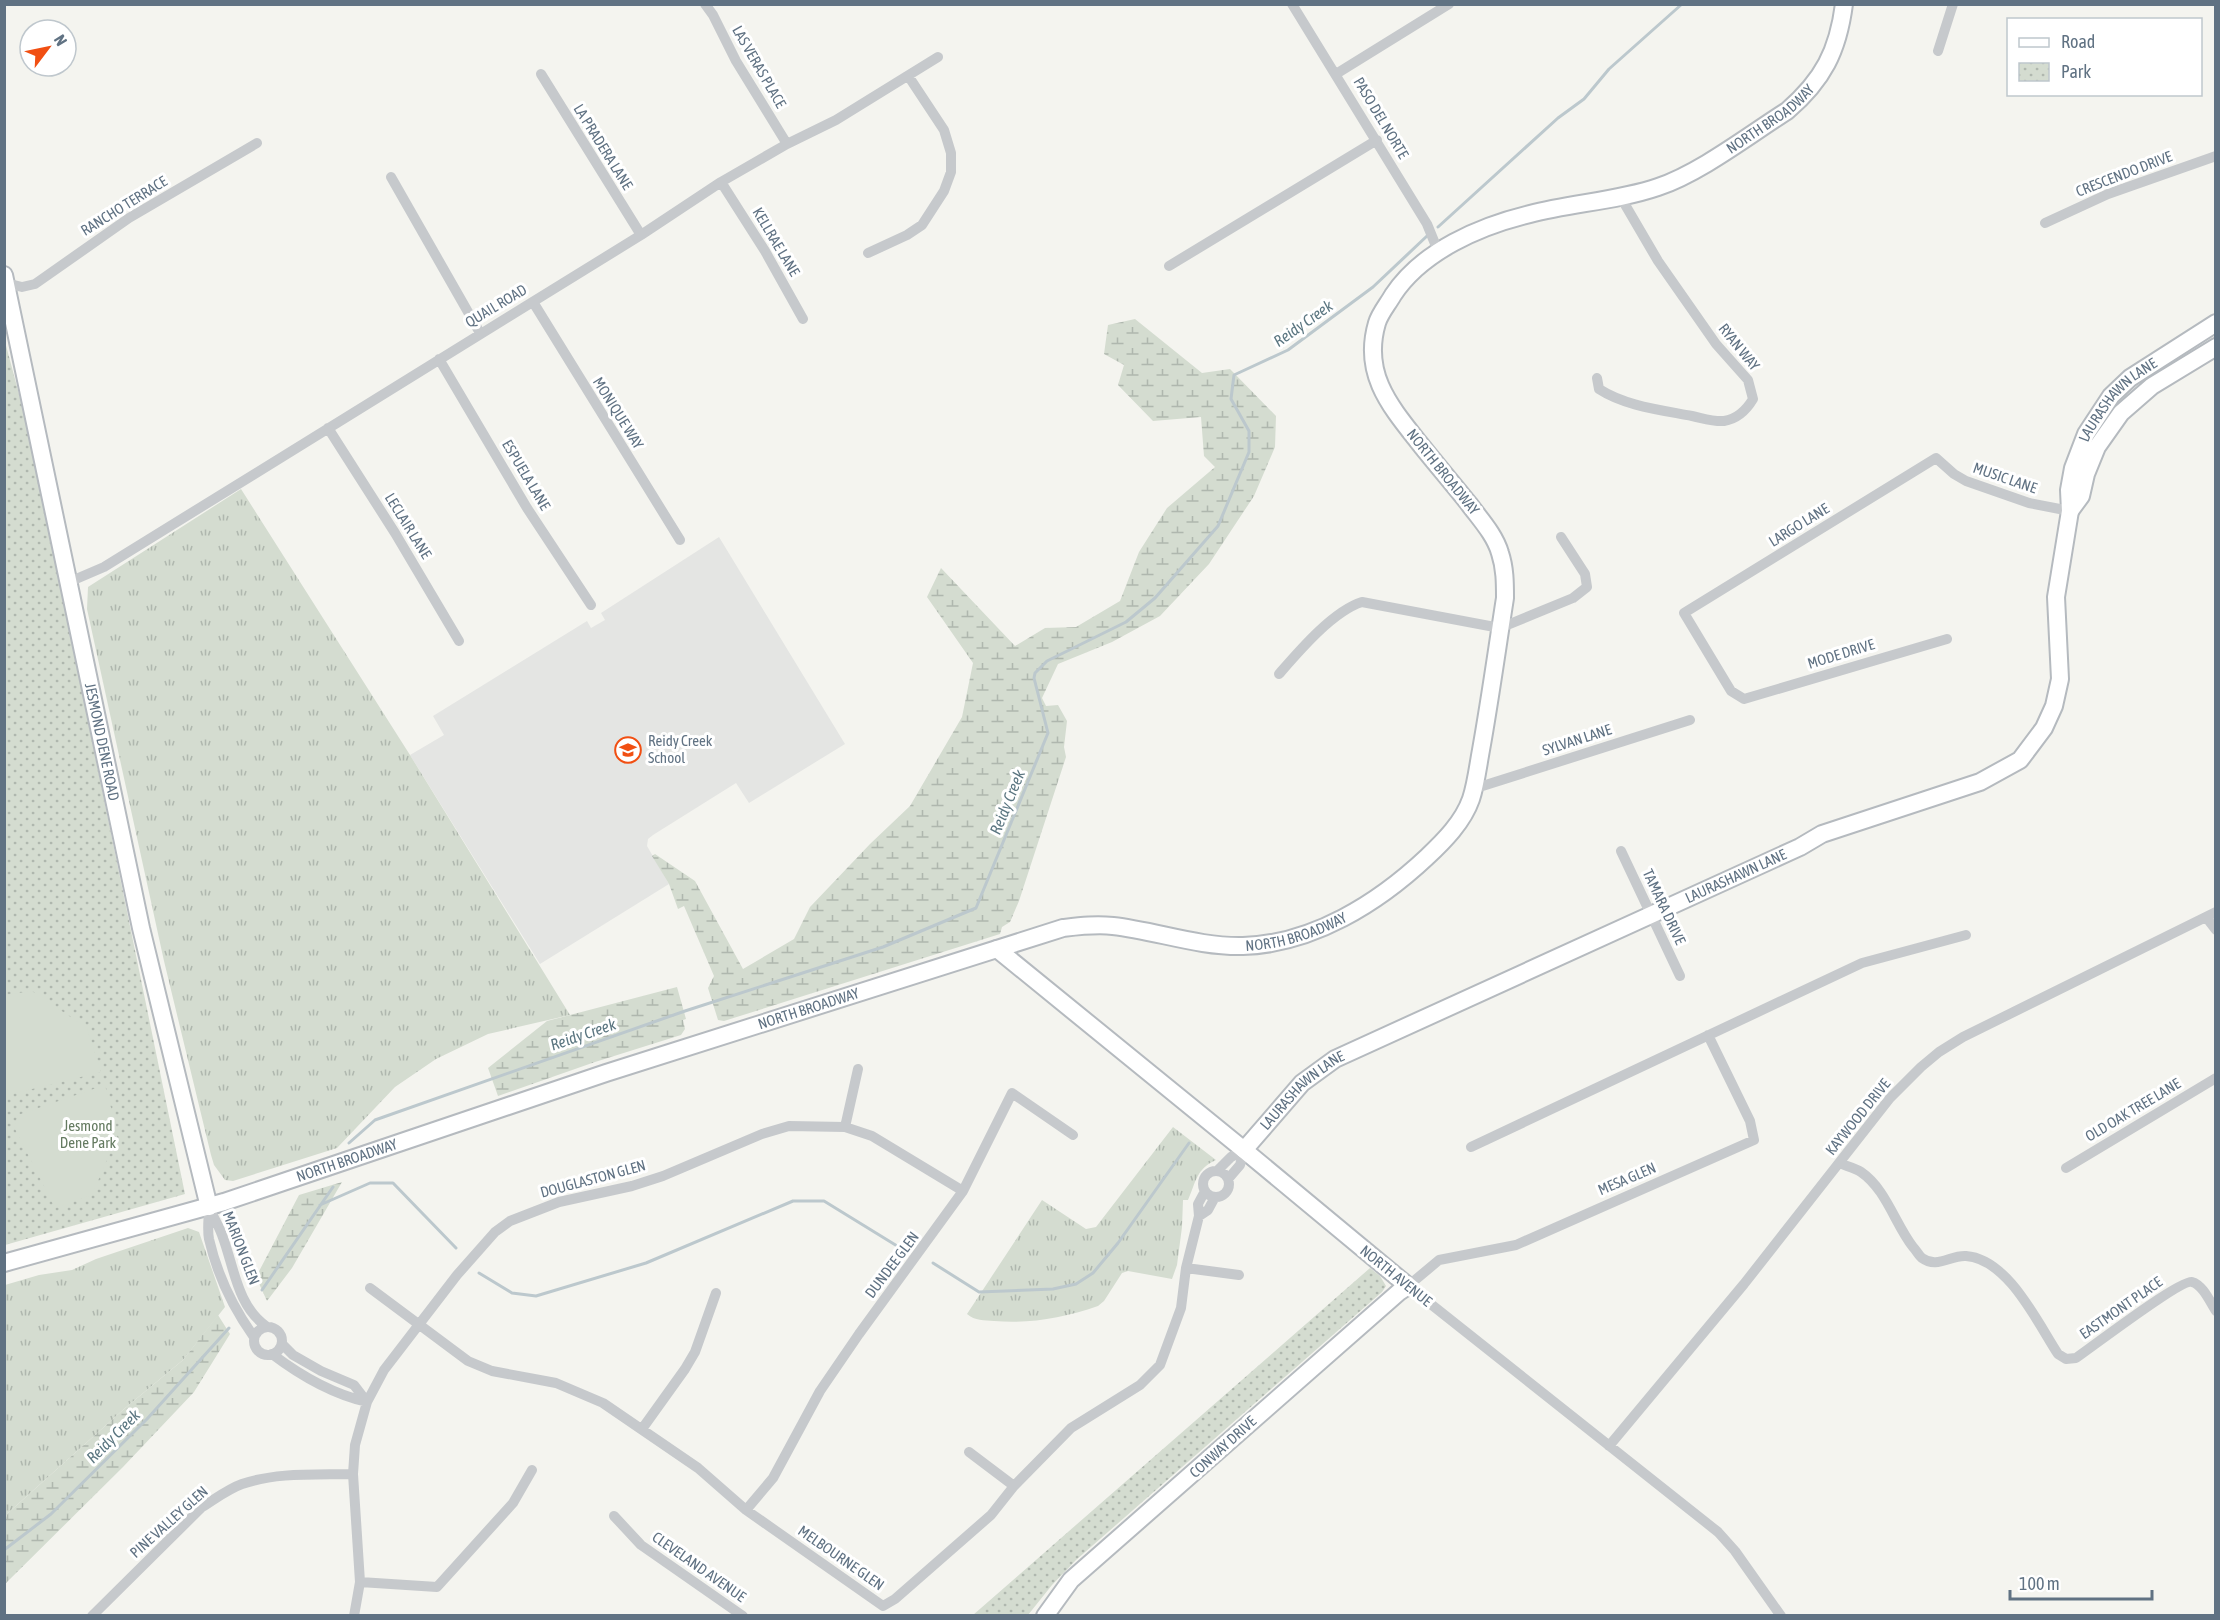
<svg xmlns="http://www.w3.org/2000/svg" width="2220" height="1620" font-family="'Asap Condensed',sans-serif">
<style>
.built{fill:#e4e5e3}
.grass{fill:url(#grass-tufts)}
.wetland{fill:url(#wetland-marsh)}
.park{fill:url(#park-dots)}
.pitch{fill:#d4dcd0}
.lines{fill:none;stroke-linecap:round;stroke-linejoin:round}
.stream{stroke:#bcc8cd;stroke-width:3}
.secondary-casing{stroke:#b5babf;stroke-width:20}
.street{stroke:#c6c9cc;stroke-width:10}
.secondary{stroke:#fff;stroke-width:16}
.labels{text-anchor:middle;stroke-width:6;stroke-linejoin:round;paint-order:stroke}
.street-label{font-size:15px;fill:#607283;stroke:#fff}
.poi-label{font-size:15px;fill:#607283;stroke:#fff;text-anchor:start}
.park-label{font-size:15px;fill:#647a60;stroke:#fff}
.water-label{font-size:16px;font-style:italic;fill:#5b7681;stroke:#fff}
</style>
<defs>
<pattern id="grass-tufts" width="24" height="20" patternUnits="userSpaceOnUse" patternTransform="scale(1.5)"><rect width="24" height="20" fill="#d4dcd0"/><path d="M3 7l-1-3M5 7V3M7 7l1-3M15 17l-1-3M17 17v-4M19 17l1-3" fill="none" stroke="#afb7ae"/></pattern>
<pattern id="wetland-marsh" width="20" height="14" patternUnits="userSpaceOnUse" patternTransform="scale(1.5)"><rect width="20" height="14" fill="#d4dcd0"/><path d="M1 5h8M5 5V1M11 12h8M15 12V8" fill="none" stroke="#afb7ae"/></pattern>
<pattern id="park-dots" width="8" height="8" patternUnits="userSpaceOnUse" patternTransform="scale(1.5)"><rect width="8" height="8" fill="#d4dcd0"/><path d="M2 2h.1M6 6h.1" fill="none" stroke="#afb7ae" stroke-width="1.8" stroke-linecap="round"/></pattern>
</defs>
<rect width="100%" height="100%" fill="#f4f4ef"/>
<!-- built -->
<path class="built" d="M719,537l126,207 -96,59 -13,-20 -83,52 -5,4 -1,7 22,38 -129,80 -130,-209 34,-20 -11,-19 154,-95 4,7 14,-8 -4,-7z"/>
<!-- grass -->
<path class="grass" d="M241,489l169,266 160,260 -82,19 -52,25 -41,28 -58,61 -104,33 -8,-1 -11,-15 -3,-10 -47,-194 -77,-352 1,-22z
M1173,1127l43,33c-20,9 -20,22 -28,40h-5l-1,27 -5,38 -5,14 -44,-8 -6,2 -18,28 -6,5c-35,12 -68,18 -104,15 -10,-1 -19,0 -27,-7l75,-114 44,29 10,-2z
M188,1228l11,4 26,75 -42,53 -59,49 -116,104 -3,6v-234l34,-10 33,-5 24,-11z"/>
<!-- wetland -->
<path class="wetland" d="M1135,319l67,54 28,-4 46,47 -1,31 -21,49 -45,68 -49,52 -48,26 -54,22 -16,34 4,8 12,-1 9,16 -3,26 2,10 -47,144 -9,21 -8,5 -2,7 -276,87 -6,-1 -10,-32 6,-12 -30,-70 -6,3 -9,-25 -17,-28 3,-2 40,27 48,88 51,-30 16,-32 60,-63 40,-38 52,-89 11,-54 -46,-66 14,-29 74,78 30,-18 31,-1 44,-26 19,-49 28,-44 48,-41 -11,-11 -3,-39 -48,4 -35,-36 6,-20 -20,-11 4,-29z
M677,987l9,32 -3,1 2,9 -4,6 -86,27 -97,34 -10,-28 59,-47z
M342,1182l-50,86 -25,33 -11,-24 43,-82z
M218,1315l12,19 -36,58 -71,75 -118,117v-65l3,-6 116,-104 59,-49z"/>
<!-- park -->
<path class="park" d="M4,338l23,86 158,770 -180,51z
M1370,1268l10,8 6,10 -4,6 -306,268 -24,25 -24,30h-55z"/>
<!-- pitch -->
<path class="pitch" d="M32,991l55,37 14,44 -89,22 -7,-6v-93z
M105,1085l13,49 -26,61 -37,13 -41,-81 4,-12z"/>
<g class="lines">
<!-- stream -->
<path class="stream" d="M1438,227l120,-109 26,-19 25,-30 73,-65
M349,1143l26,-23 310,-109 198,-64 93,-39 72,-175 -14,-55 1,-5 12,-12 79,-39 29,-24 63,-72 31,-74v-21l-18,-32 3,-24 54,-25 85,-63 54,-51
M320,1205l50,-22h23l63,65
M933,1263l46,29 74,-3 23,-5 17,-11 25,-30 71,-100
M479,1273l33,20 24,3 110,-33 147,-62h31l78,48
M262,1290l71,-103
M4,1550l47,-36 96,-95 82,-91"/>
<!-- secondary casing -->
<g class="secondary-casing">
<g id="secondary">
<path id="s1" d="M4,275l137,653 68,279"/>
<path d="M2070,511l11,-15 5,-22 11,-27 24,-34 31,-27 64,-39"/>
<path d="M997,949l247,201 164,136 -9,6 -328,288 -26,36"/>
<path id="s2" d="M1244,1150l58,-67 33,-24 465,-212 22,-13 158,-52 40,-22 24,-32 10,-22 6,-27 -4,-82 14,-86 -1,-21 4,-22 13,-34 25,-38 19,-18 86,-55"/>
<path id="s3" d="M4,1263l220,-61 382,-129 457,-145c17,-2 33,-4 50,-2 44,5 85,21 130,20 70,-2 135,-43 184,-89 17,-16 36,-35 44,-58 5,-15 7,-33 10,-49 9,-50 16,-101 24,-152 0,-15 0,-30 -5,-45 -5,-18 -20,-34 -31,-49 -16,-20 -33,-40 -49,-60 -30,-38 -58,-70 -43,-121 3,-10 11,-19 16,-28 29,-44 87,-69 137,-81 42,-11 87,-13 128,-27 42,-14 91,-52 129,-76 36,-31 51,-60 57,-107"/>
</g>
</g>
<!-- street -->
<path class="street" d="M705,4l8,11 23,46 51,83
M1292,4l135,220 11,27
M1938,51l15,-47
M541,74l100,161
M1336,74l113,-70
M391,177l89,156
M721,182l44,69 38,68
M2045,223l63,-29 108,-38
M868,253l39,-18 15,-10 22,-34 7,-19v-19l-7,-23 -35,-53
M1169,266l208,-126
M6,283l16,4 13,-3 94,-66 128,-75
M533,302l147,238
M439,359l88,149 64,97
M1597,378l2,11c26,17 62,21 93,27 10,2 22,6 32,5 13,-2 23,-12 29,-22l-5,-19 -32,-36 -58,-83 -38,-65
M328,428l67,105 64,108
M69,582l35,-15 537,-332 80,-53 66,-38 49,-24 102,-63
M1947,639l-203,60 -13,-8 -47,-78 252,-155 18,16 12,7 63,22 41,8
M1279,674c20,-23 54,-63 83,-72l138,26 73,-30 14,-11 -2,-13 -24,-37
M1473,789l217,-69
M1621,851l59,125
M2206,917l10,13
M1708,1035l42,86 4,19 -238,105 -77,15 -31,26 310,246 17,19 46,65
M845,1127l13,-58
M1471,1147l391,-184 104,-28
M1839,1163c7,3 16,5 22,9 25,17 34,52 52,75 3,3 6,9 9,11 15,11 28,-3 44,-2 42,3 71,66 92,98l8,5 10,-1c16,-11 105,-79 116,-76 11,3 18,20 24,29
M2066,1168l150,-90
M1217,1171l14,-14 13,-7
M1203 1184a13 13 0 1 1 26 0a13 13 0 1 1-26 0Z
M1228,1179l12,-14 4,-15
M209,1207c0,10 -2,22 0,32 8,35 25,70 45,98
M210,1210c4,8 9,16 12,25 12,31 15,71 44,91
M1199,1216l9,-6 7,-13
M1186,1268l53,7
M370,1288l98,73 24,10 64,12 47,20 95,65 48,42 137,96 12,-7 96,-84 23,-29 57,-58 69,-43 20,-20 21,-57 5,-40 13,-52 -1,-12 7,-13
M254 1341a14 14 0 1 1 28 0a14 14 0 1 1-28 0Z
M282,1344l11,11 28,16 33,14 13,17
M272,1354c29,22 60,40 95,48
M642,1429l43,-60 10,-17 21,-59
M1609,1446l135,-162 146,-186 31,-31 18,-15 24,-15 253,-125
M969,1452l45,34
M746,1510l27,-32 47,-87 39,-57 104,-143 49,-98 61,42
M614,1516l27,29 102,71
M360,1582l77,5 76,-84 19,-33
M92,1616l110,-109c13,-8 26,-18 40,-23 35,-12 75,-9 111,-10
M354,1616l6,-34 -7,-108 2,-29 12,-43 17,-32 73,-95 38,-43 15,-11 49,-19 73,-16 31,-10 99,-42 27,-8 56,1 27,9 91,55"/>
<!-- secondary -->
<use href="#secondary" class="secondary"/>
</g>
<!-- icons -->
<defs>
<g id="school-ring" transform="scale(1.35)"><circle r="9.5" fill="#fff" stroke="#f14f12" stroke-width="1.5"/><path d="M0-5L7-2L0 1L-7-2ZM-4 1L0 2.5L4 1V4Q0 6-4 4Z" fill="#f14f12"/></g>
</defs>
<g fill-rule="evenodd">
<use href="#school-ring" x="628" y="750"/>
</g>
<g class="labels">
<!-- street labels -->
<g class="street-label">
<text transform="translate(759 67) rotate(60)" y="5">LAS VERAS PLACE</text>
<text dy="5" stroke="none"><textPath href="#s3" startOffset="2553">NORTH BROADWAY</textPath></text>
<text transform="translate(1381 118) rotate(59)" y="5">PASO DEL NORTE</text>
<text transform="translate(603 147) rotate(58)" y="5">LA PRADERA LANE</text>
<text transform="translate(2124 174) rotate(-21)" y="5">CRESCENDO DRIVE</text>
<text transform="translate(124 206) rotate(-32)" y="5">RANCHO TERRACE</text>
<text transform="translate(776 242) rotate(59)" y="5">KELLRAE LANE</text>
<text transform="translate(496 306) rotate(-31)" y="5">QUAIL ROAD</text>
<text transform="translate(1739 347) rotate(51)" y="5">RYAN WAY</text>
<text dy="5" stroke="none"><textPath href="#s2" startOffset="1266">LAURASHAWN LANE</textPath></text>
<text transform="translate(618 413) rotate(58)" y="5">MONIQUE WAY</text>
<text transform="translate(1443 472) rotate(51)" y="5">NORTH BROADWAY</text>
<text transform="translate(526 475) rotate(59)" y="5">ESPUELA LANE</text>
<text transform="translate(2005 478) rotate(19)" y="5">MUSIC LANE</text>
<text transform="translate(1799 525) rotate(-32)" y="5">LARGO LANE</text>
<text transform="translate(408 526) rotate(58)" y="5">LECLAIR LANE</text>
<text transform="translate(1841 654) rotate(-17)" y="5">MODE DRIVE</text>
<text transform="translate(1577 740) rotate(-18)" y="5">SYLVAN LANE</text>
<text dy="5" stroke="none"><textPath href="#s1" startOffset="477">JESMOND DENE ROAD</textPath></text>
<text dy="5" stroke="none"><textPath href="#s2" startOffset="570">LAURASHAWN LANE</textPath></text>
<text transform="translate(1664 907) rotate(65)" y="5">TAMARA DRIVE</text>
<text dy="5" stroke="none"><textPath href="#s3" startOffset="1348">NORTH BROADWAY</textPath></text>
<text dy="5" stroke="none"><textPath href="#s3" startOffset="844">NORTH BROADWAY</textPath></text>
<text dy="5" stroke="none"><textPath href="#s2" startOffset="84">LAURASHAWN LANE</textPath></text>
<text transform="translate(2133 1110) rotate(-31)" y="5">OLD OAK TREE LANE</text>
<text transform="translate(1858 1117) rotate(-51)" y="5">KAYWOOD DRIVE</text>
<text dy="5" stroke="none"><textPath href="#s3" startOffset="358">NORTH BROADWAY</textPath></text>
<text transform="translate(593 1179) rotate(-15)" y="5">DOUGLASTON GLEN</text>
<text transform="translate(1627 1179) rotate(-23)" y="5">MESA GLEN</text>
<text transform="translate(241 1248) rotate(69)" y="5">MARION GLEN</text>
<text transform="translate(892 1265) rotate(-53)" y="5">DUNDEE GLEN</text>
<text transform="translate(1396 1276) rotate(39)" y="5">NORTH AVENUE</text>
<text transform="translate(2121 1308) rotate(-35)" y="5">EASTMONT PLACE</text>
<text transform="translate(1223 1447) rotate(-42)" y="5">CONWAY DRIVE</text>
<text transform="translate(169 1522) rotate(-42)" y="5">PINE VALLEY GLEN</text>
<text transform="translate(841 1558) rotate(35)" y="5">MELBOURNE GLEN</text>
<text transform="translate(699 1567) rotate(35)" y="5">CLEVELAND AVENUE</text>
</g>
<!-- poi labels -->
<g class="poi-label">
<text x="648" y="746">Reidy Creek<tspan x="648" dy="17">School</tspan></text>
</g>
<!-- park labels -->
<g class="park-label">
<text x="88" y="1131">Jesmond<tspan x="88" dy="17">Dene Park</tspan></text>
</g>
<!-- water labels -->
<g class="water-label">
<text transform="translate(1303 323) rotate(-35)" y="6">Reidy Creek</text>
<text transform="translate(1007 802) rotate(-68)" y="6">Reidy Creek</text>
<text transform="translate(583 1034) rotate(-19)" y="6">Reidy Creek</text>
<text transform="translate(113 1436) rotate(-45)" y="6">Reidy Creek</text>
</g>
</g>
<!-- border -->
<rect width="2220" height="1620" fill="none" stroke="#607283" stroke-width="12"/>
<!-- legend -->
<rect x="2007" y="18" width="195" height="78" fill="#ffffff" stroke="#bfc7cd" stroke-width="1.5"/>
<rect x="2019" y="38" width="30" height="9" fill="#ffffff" stroke="#bfc7cd" stroke-width="1.5"/>
<text x="2061" y="48" font-size="18" fill="#607283">Road</text>
<rect x="2019" y="63" width="30" height="18" fill="url(#park-dots)" stroke="#bfc7cd" stroke-width="1.5"/>
<text x="2061" y="78" font-size="18" fill="#607283">Park</text>
<!-- north arrow -->
<g transform="translate(48 48) rotate(58)"><circle r="28" fill="#ffffff" stroke="#bfc7cd" stroke-width="1.5"/>
<path d="M0-4.5L10 22L0 15L-10 22Z" fill="#f14f12"/>
<text y="-9" font-size="16" font-weight="bold" text-anchor="middle" fill="#607283">N</text>
</g>
<!-- scale -->
<path d="M2010 1590v9h142v-9" fill="none" stroke="#607283" stroke-width="3"/>
<text x="2019" y="1590" font-size="18" fill="#607283" stroke="#ffffff" stroke-width="4.5" paint-order="stroke">100 m</text>
</svg>
